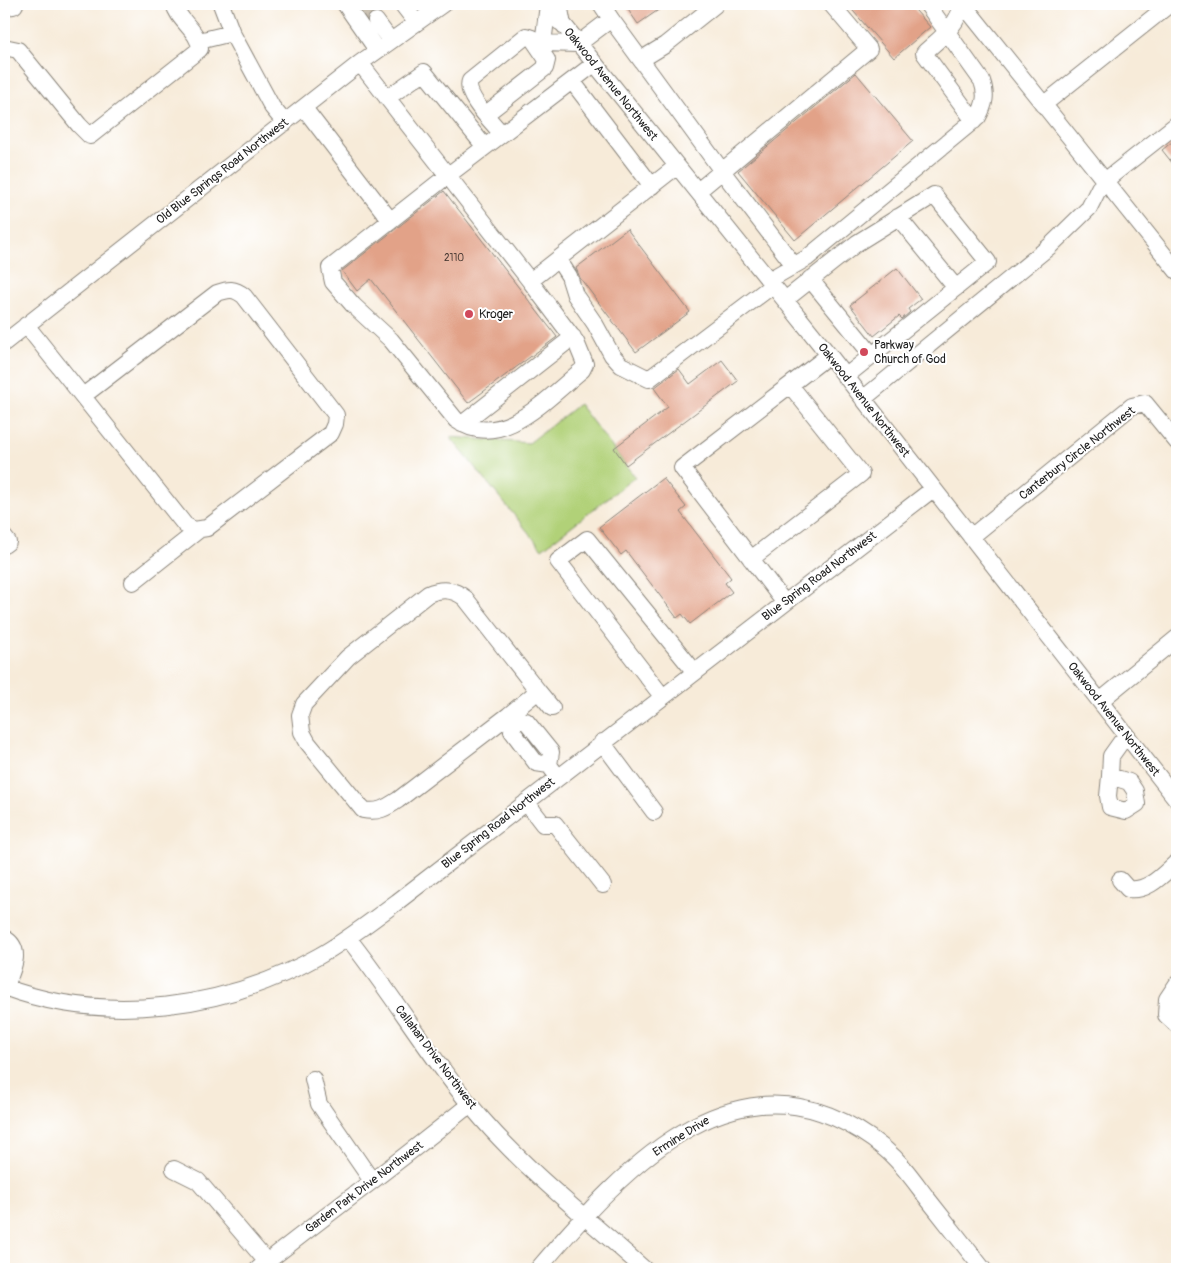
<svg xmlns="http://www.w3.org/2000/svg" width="1181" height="1273" font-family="Pangolin,sans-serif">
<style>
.green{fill:#b1d178;stroke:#66764a}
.building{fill:#e2a288}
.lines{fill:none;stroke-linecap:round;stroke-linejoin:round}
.minor-tunnel{stroke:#cbc2b3;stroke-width:16;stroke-dasharray:16 8;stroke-linecap:butt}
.minor-casing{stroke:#8a847a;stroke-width:18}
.major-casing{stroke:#8a847a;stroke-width:22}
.minor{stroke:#fff;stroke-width:16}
.major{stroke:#fff;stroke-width:20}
.poi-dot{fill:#d1495b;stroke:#fff;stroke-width:2}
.labels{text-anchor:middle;stroke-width:4;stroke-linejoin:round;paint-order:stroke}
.number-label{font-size:10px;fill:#4e3e37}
.street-label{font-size:12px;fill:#1c1c1c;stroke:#fff}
.poi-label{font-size:12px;fill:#1c1c1c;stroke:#fff;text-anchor:start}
</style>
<rect width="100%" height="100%" fill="#fff"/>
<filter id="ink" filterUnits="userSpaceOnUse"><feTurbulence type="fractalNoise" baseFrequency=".02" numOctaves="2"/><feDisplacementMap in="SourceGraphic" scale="10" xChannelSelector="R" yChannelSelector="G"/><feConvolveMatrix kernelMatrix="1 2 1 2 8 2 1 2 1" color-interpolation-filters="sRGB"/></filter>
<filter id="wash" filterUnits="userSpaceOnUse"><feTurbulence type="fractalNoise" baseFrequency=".0096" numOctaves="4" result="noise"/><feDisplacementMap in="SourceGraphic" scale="20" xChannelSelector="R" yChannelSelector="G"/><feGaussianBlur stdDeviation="1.12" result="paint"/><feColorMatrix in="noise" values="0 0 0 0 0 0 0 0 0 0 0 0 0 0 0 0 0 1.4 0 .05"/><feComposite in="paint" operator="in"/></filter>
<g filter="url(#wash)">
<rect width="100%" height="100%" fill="#f7ebd9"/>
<!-- green -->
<path class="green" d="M579,404l56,73 -93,72 -92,-112 79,6z"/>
<g id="blocks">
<!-- building -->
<path class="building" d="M624,4h43l-29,20z
M847,4h63l20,23 -36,31z
M856,73l57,68 -118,99 -57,-69z
M1177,138v31l-15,-19z
M444,191l113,146 -89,66 -97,-124 -14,12 -15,-20z
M627,229l63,83 -54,40 -56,-74 -4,-10z
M897,268l24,31 -13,10 2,3 -8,7 -3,-3 -25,20 -24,-31z
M722,360l16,21 -112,84 -12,-17 54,-41 -14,-19 25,-19 11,15z
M663,478l23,29 -6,5 51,66 -6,5 7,9 -42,32 -8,-10 -5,4 -51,-67 -5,4 -22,-28z"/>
</g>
</g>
<g filter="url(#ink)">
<use href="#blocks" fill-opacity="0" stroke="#8a847a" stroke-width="1"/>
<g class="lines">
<!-- minor-tunnel -->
<path class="minor-tunnel" d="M364,4l12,17"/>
<!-- minor casing -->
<g class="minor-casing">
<path id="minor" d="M221,4l11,29 40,74 13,16
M345,4l32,46
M402,4l14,18
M547,4l282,351 348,445
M601,4l10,15
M962,4c-4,22 -22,34 -38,49l50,68
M963,4l214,267
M376,21l14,19
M199,41l33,-8
M543,43l5,-38
M4,47l14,3 61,75 11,11 110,-87c-1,-18 -22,-28 -26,-45
M539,47l4,-4 35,1 33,-25 111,152 71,93
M642,59l23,-14 50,-40 -1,-1
M360,63l170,218 147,-115
M572,81l80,105
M387,98l37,-26 61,75
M1043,105l127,-101
M304,108l86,112
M486,114l59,-46 2,-8 -15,-22 -6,-2 -56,45c-6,14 22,41 32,53
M698,191l171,-142 -38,-45
M898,217l58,71
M558,259l11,17 6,19 20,29 17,31 9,10 28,14 124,-94
M810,279l62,76
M769,280l38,-22 171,-141c7,-13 9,-22 4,-36l-55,-77
M530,281l46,61 9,22 -3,6c-34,27 -81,82 -126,50l-65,-80 -38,-35 -20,-23 -3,-14 117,-92 147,-112
M785,300l72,-57 77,-48 54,67 -143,115
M26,325l159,200 9,5 13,-2 124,-95 4,-9 1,-9 -92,-119c-10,-8 -15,-7 -27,-3l-134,103
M4,343l356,-280 83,-59
M790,385l39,-30
M863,399l187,-153 39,-38 10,-20 12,-12 66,-52
M462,424l111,-87
M4,537l4,5 -4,3
M971,537l161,-131 13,-3 32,39
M751,559l110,-85 -71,-89 -108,83 102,134
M133,582l67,-53
M538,691l14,17
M662,696l-104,-135 29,-22 107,132
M1100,701l77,-63
M509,715l29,-24 -73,-93c-11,-9 -24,-10 -37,-4l-80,63 -44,47 -4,11 2,17 6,11 55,67c15,3 23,-2 35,-10l111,-85 5,6
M602,742l52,70
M549,765l2,-13 -25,-31h-12l-2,10 24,32 13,2 9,12
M1110,776l19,6 6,9 2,13 -11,7 -16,-4 -2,-11z
M1110,776l1,-20 15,-21
M526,802l17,22h12l48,61
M1120,880l8,9c20,3 34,-14 49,-27
M4,938c20,11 8,33 1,50
M348,938c47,59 85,125 135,182 48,55 107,100 161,149
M1177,984l-10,15 -1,16 11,10
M4,987c102,38 221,22 315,-31 27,-15 52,-35 78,-54l536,-413
M313,1079l6,25 53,77
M174,1169l24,12 69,81
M258,1269c70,-56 143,-108 212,-165
M538,1269c89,-105 206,-234 347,-120 17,14 29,32 42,49 19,24 37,47 56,71"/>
</g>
<!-- major casing -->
<g class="major-casing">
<path id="major" d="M557,4l3,16
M4,5l9,-1"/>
</g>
<!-- minor -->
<use href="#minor" class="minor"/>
<!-- major -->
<use href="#major" class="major"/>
</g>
</g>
<!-- markers -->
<g class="poi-dot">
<circle cx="469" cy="314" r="5"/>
<circle cx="864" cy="352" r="5"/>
</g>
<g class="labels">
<!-- number labels -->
<g class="number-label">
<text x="454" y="261">2110</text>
</g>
<!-- street labels -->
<g class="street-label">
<text transform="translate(611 84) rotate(51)" y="4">Oakwood Avenue Northwest</text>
<text transform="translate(222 171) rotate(-38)" y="4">Old Blue Springs Road Northwest</text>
<text transform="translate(864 400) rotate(52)" y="4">Oakwood Avenue Northwest</text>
<text transform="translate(1077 453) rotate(-38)" y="4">Canterbury Circle Northwest</text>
<text transform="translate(819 576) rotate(-37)" y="4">Blue Spring Road Northwest</text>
<text transform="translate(1114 719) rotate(52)" y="4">Oakwood Avenue Northwest</text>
<text transform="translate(498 823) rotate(-38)" y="4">Blue Spring Road Northwest</text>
<text transform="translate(436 1057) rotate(53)" y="4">Callahan Drive Northwest</text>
<text transform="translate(681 1136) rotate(-32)" y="4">Ermine Drive</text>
<text transform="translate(364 1187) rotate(-37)" y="4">Garden Park Drive Northwest</text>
</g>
<!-- poi labels -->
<g class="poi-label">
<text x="479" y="318">Kroger</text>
<text x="874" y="349">Parkway<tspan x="874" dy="14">Church of God</tspan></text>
</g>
</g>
<!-- margin -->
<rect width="1181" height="1273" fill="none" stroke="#fff" stroke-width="20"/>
</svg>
